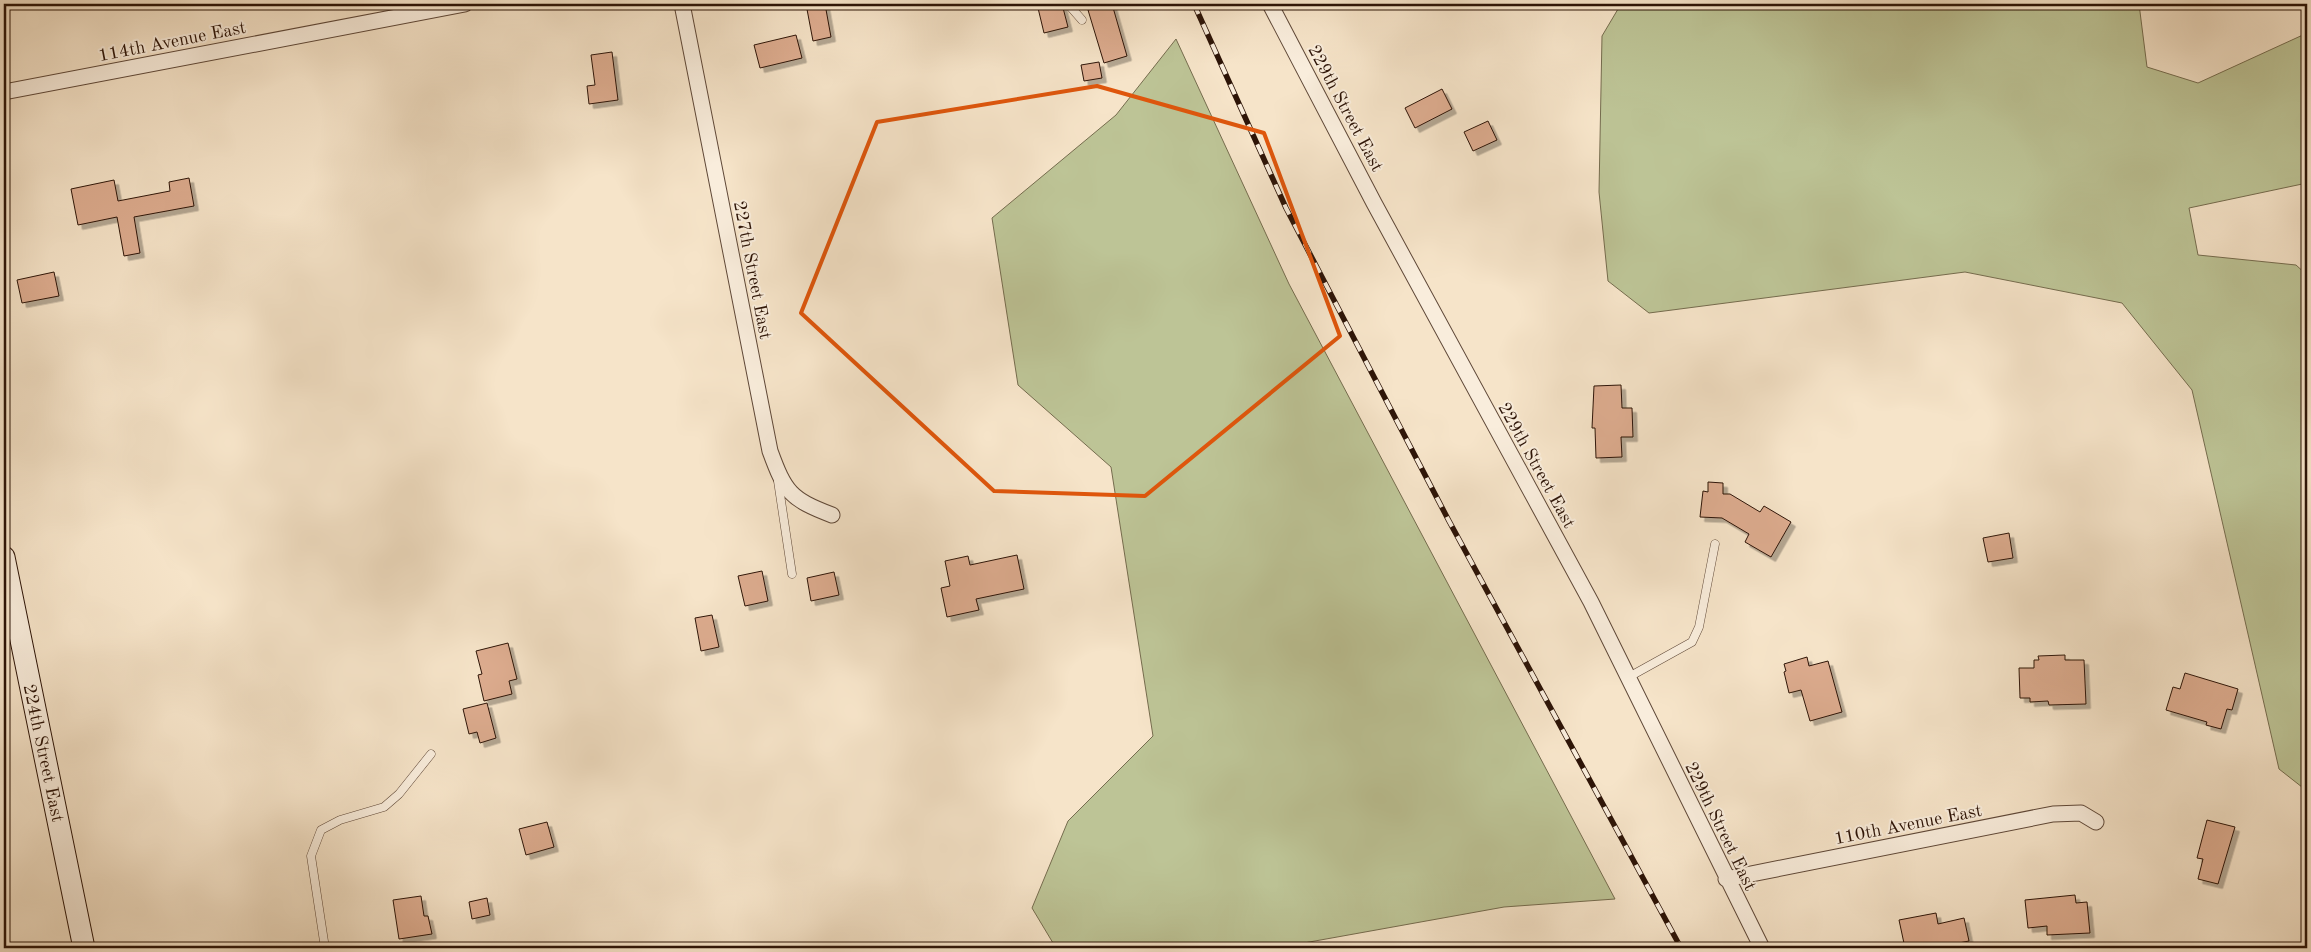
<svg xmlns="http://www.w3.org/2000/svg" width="2311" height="952" font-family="'Old Standard TT',serif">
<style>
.green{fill:#bdc496;stroke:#756c4e}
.building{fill:#ddac8f;stroke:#2d1407;filter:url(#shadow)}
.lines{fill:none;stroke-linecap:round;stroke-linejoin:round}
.service-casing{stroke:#5f4838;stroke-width:9}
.minor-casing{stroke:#5f4838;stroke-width:17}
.secondary-casing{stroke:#2d1407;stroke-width:23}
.service{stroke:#f9eddc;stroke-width:8}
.minor{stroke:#f9eddc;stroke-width:15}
.secondary{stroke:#f9eddc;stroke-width:21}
.rail-casing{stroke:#2d1407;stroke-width:5.5}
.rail{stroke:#f9eddc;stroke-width:4;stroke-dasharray:11;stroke-linecap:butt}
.marked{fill:none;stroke:#df560c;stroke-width:4;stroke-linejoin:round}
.labels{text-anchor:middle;stroke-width:4;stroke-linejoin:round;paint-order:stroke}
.street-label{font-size:18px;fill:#2d1407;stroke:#f9eddc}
</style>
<defs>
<filter id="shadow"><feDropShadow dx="4.5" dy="4.5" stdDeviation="0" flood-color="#0004"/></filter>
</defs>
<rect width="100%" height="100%" fill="#f6e4c9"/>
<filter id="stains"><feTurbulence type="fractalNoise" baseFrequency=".004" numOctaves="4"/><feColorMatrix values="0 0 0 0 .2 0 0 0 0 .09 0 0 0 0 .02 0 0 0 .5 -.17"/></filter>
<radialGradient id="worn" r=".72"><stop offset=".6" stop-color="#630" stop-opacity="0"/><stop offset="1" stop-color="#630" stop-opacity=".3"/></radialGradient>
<!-- green -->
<path class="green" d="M1621,4h518l8,63 51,16 107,-49 2,-3v152l-118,25 9,47 98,10 11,10v516l-28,-22 -87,-379 -70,-87 -157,-31 -316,41 -41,-32 -9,-89 3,-156z
M1176,39l113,245 326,615 -111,8 -228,41h-220l-24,-40 36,-87 85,-85 -42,-269 -93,-82 -26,-167 124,-103z"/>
<!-- building -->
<path class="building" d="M806,4h19l6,33 -18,4z
M1054,4h8l6,23 -24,6 -6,-25z
M1112,4l15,52 -23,7 -16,-53z
M796,35l6,23 -42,10 -6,-23z
M612,52l6,48 -29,4 -2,-18 8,-1 -4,-30z
M1099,62l3,16 -18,3 -3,-16z
M1442,89l10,20 -37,19 -10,-20z
M1488,121l9,19 -24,11 -9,-19z
M189,178l5,28 -60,11 6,36 -16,3 -7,-39 -39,8 -7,-36 43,-9 4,21 52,-10 -1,-9z
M54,272l5,24 -37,7 -5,-23z
M1621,385l1,23h10l1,29h-12l1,20 -26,1 -1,-30h-3l2,-42z
M1708,482l15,1v11h7l30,18 4,-6 27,16 -20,35 -26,-15 4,-8 -27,-16 -22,-1 3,-26 5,1z
M2009,533l4,25 -25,4 -5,-24z
M1017,555l7,34 -48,10 3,11 -32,7 -6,-29 9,-2 -5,-25 23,-5 2,9z
M762,571l6,30 -23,5 -7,-30z
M834,572l5,23 -28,6 -4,-23z
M712,615l7,32 -18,4 -6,-33z
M508,643l9,36 -8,2 3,13 -28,7 -6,-26 4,-1 -6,-23z
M2065,655v5h19l2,44 -37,1 -1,-4 -18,1v-4h-10l-1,-30h15v-8h5l-1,-4z
M1807,657l2,9 19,-5 14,51 -32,9 -9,-31 -12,3 -5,-21 2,-1 -2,-7z
M2185,673l53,16 -6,21 -5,-1 -6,20 -15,-4 1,-3 -41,-12 7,-23 7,2z
M487,703l9,35 -16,5 -3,-11 -8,2 -6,-25z
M2207,820l28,7 -17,57 -20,-5 5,-20 -6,-1z
M547,822l7,25 -28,8 -7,-26z
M2075,895l1,8 11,-1 3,31 -43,2v-9l-19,2 -3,-28z
M421,896l3,20h4l4,18 -33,5 -6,-39z
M487,898l3,17 -18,4 -3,-17z
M1936,913l2,11 26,-6 5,23 -36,7h-28l-6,-28z"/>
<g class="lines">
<!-- service casing -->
<g class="service-casing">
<path id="service" d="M1068,4l14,16
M778,481l14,93
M1627,678l65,-36 7,-15 16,-83
M325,948l-14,-92 10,-26 19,-10 44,-13 15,-13 32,-40"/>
</g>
<!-- minor casing -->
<g class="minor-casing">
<path id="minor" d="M682,4l88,447c15,41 20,48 62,64
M1270,4l104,199 217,399 171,346
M4,92l461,-88
M1726,879l327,-65 28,-1 15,9"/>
</g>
<!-- secondary casing -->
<g class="secondary-casing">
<path id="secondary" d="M4,557l80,391"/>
</g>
<!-- service -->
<use href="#service" class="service"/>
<!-- minor -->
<use href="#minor" class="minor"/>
<!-- secondary -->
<use href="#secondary" class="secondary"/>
<!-- rail casing -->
<g class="rail-casing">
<path id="rail" d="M1194,4l92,204 163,313 232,427"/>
</g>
<!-- rail -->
<use href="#rail" class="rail"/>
</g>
<!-- marked area -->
<path class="marked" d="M1097,86l167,47 76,203 -195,160 -151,-5 -193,-178 76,-191z"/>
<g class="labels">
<!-- street labels -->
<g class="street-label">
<text transform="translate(172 41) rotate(-11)" y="6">114th Avenue East</text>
<text transform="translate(1346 108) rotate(62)" y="6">229th Street East</text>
<text transform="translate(753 270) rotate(79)" y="6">227th Street East</text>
<text transform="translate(1537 465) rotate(61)" y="6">229th Street East</text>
<text transform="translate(44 753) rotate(78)" y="6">224th Street East</text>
<text transform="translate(1908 824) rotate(-11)" y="6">110th Avenue East</text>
<text transform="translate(1721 826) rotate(64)" y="6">229th Street East</text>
</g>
</g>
<!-- margin -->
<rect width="2311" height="952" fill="none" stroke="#f6e4c9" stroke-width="20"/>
<rect x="5" y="5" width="2301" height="942" fill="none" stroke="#2d1407" stroke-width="2.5"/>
<rect x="10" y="10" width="2291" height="932" fill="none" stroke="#2d1407"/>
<rect width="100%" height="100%" filter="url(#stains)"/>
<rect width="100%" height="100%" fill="url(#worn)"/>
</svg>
